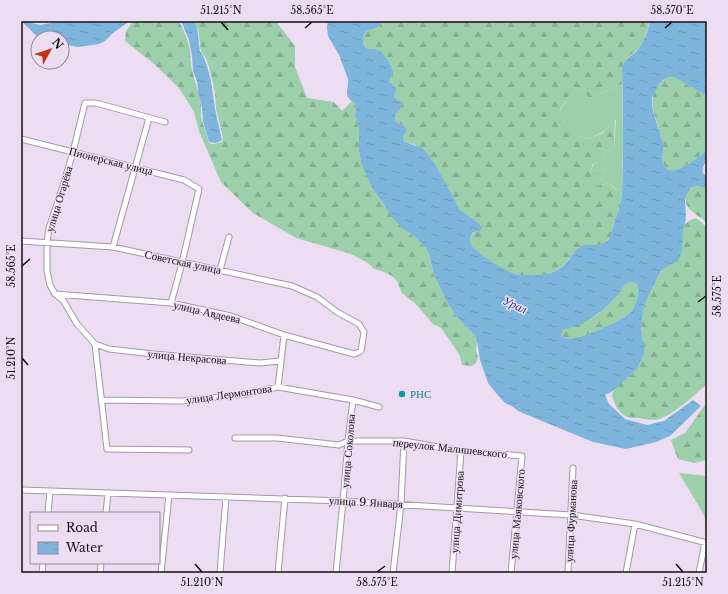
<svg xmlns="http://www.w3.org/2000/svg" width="728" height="594" font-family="'Libre Baskerville',serif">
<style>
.grass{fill:#9bd0ab}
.forest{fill:url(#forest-firs)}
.water{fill:url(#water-ripples);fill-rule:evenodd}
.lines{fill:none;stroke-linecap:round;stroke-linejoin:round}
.minor-casing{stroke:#a597aa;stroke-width:7}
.minor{stroke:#fff;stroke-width:5}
.ticks{fill:none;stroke:#140f16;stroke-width:1.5}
.culture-dot{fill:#0f9aa8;stroke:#ecddf2;stroke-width:1.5}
.labels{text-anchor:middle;stroke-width:3;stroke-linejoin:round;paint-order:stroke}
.street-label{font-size:11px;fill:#140f16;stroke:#ecddf2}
.culture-label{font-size:11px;fill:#0d838f;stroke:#ecddf2;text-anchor:start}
.water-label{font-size:12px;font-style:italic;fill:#0f3c58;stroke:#ecddf2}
.neatline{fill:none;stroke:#140f16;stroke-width:1.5}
.ticks-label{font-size:10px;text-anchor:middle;fill:#140f16}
</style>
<defs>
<pattern id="forest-firs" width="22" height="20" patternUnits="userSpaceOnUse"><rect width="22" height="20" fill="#9bd0ab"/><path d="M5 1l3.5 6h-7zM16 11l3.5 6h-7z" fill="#85b192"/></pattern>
<pattern id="water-ripples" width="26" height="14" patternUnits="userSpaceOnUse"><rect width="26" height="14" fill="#7db5dd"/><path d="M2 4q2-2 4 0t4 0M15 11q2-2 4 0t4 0" fill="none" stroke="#6b9abd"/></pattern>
</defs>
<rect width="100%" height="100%" fill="#ecddf2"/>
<!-- grass -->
<path class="grass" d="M622,84l1,59 -1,47 -6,-1 -7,-6 -12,3 2,-5 5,-5 1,-8 -15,4 4,-8 10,-3 -1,-10 11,-1 2,-31 -13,13 -15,7 -11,-4 -13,-12 -4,-13 10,-15 9,-6 11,9z
M679,473l28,3v55l-3,-16z"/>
<!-- forest -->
<path class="forest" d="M133,21h46l7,15 4,13 1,17 10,38v13l8,26 5,1 8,-2 1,-4 -7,-29 -1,-16 -3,-14 -3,-12 -3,-8 -5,-8 -3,-22 -4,-8h84v3l17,22v21l12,31 27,4 8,9 10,-10 3,2 1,3 -1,10 4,11v24l2,11 12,28 24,32 13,12 5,3 11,11 3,6 5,21 13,27 10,15 18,19 2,5 -1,10 2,6 -2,6 -4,3 -10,-1 -2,-9 -7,-11 -12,-17 -8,-4 -19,-22 -5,-3 -7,-6 -5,-12 -5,-5 -10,-5 -8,-2 -6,-6 -17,-9 -55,-16 -43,-25 -32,-31 -22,-51 -5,-19 -15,-24 -26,-25 -28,-22 1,-10z
M381,21h269l-6,19 -6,9 -11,9 -5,12v14l-32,14 -11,-9 -9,6 -10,14 4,14 13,12 11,4 15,-6 12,-14 -1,31 -11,1 1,10 -11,3 -3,8 15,-4 -1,8 -5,5 -2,5 12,-3 6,6 7,1 -2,16 -2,8 -5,11 -2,11 -3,3 -3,4 -4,2 -22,2c-8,9 -14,19 -24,24 -8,5 -30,6 -40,3 -9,-2 -36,-18 -42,-26 -2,-3 -4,-7 -2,-11 1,-5 5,-6 9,-6l2,-5 -4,-4 -18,-12 -22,-41 -22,-24 -11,-3 -2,-2v-3l4,-6c-2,-7 -6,-6 -11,-9l-1,-4v-2l4,-15 -4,-2 -1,-2c2,-10 1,-8 -5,-15l1,-2 2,-5 -16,-26c-3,0 -6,1 -9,-1 -6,-3 -5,-14 -1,-17 6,-6 13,3 15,-10z
M669,77h5l12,7 21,12v54c-8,6 -38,33 -44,13 -2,-6 1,-13 0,-19 -3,-7 -4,-14 -6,-21 -6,-19 -9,-35 12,-46z
M696,186l11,2v35c-7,-8 -24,-13 -21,-26 1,-6 5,-9 10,-11z
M696,218l5,4 6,6v156c-12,10 -33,31 -48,35 -7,2 -15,0 -22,-1 -3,0 -6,0 -9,-1 -9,-3 -14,-13 -16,-22 4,-14 23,-18 28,-32 2,-4 4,-16 3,-21 0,-2 -1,-4 -1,-6 -2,-10 0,-21 2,-31 2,-8 8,-14 11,-22 3,-4 4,-9 7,-13 8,-8 15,-5 19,-18 4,-14 -4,-29 15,-34z
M629,282c2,0 4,0 6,1 8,5 0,24 -4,29 -9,10 -44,24 -57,26 -5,1 -8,0 -12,-1l-1,-2 2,-5 35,-16 5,-4 16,-16 6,-10z
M707,402v58l-13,3 -16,-4 -7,-19 14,-7z"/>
<!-- water -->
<path class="water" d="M21,21h8l2,2 10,2 19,-4h70l-17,12 -8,8 -6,3 -21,3 -16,-3v-6h-23z
M181,21h13l3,6 3,25h1c10,18 11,37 14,57 2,11 5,21 7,31l-6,3 -7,-1 -6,-21 -1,-14 -4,-14 -1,-12 -4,-10 -1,-16 -3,-15z
M328,21h53c-2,14 -16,2 -18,17 0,3 0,7 2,9 4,3 9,1 13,3 6,3 15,17 15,23 -1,3 -3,6 -4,9l5,4 2,3 -2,8c2,3 7,4 8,7 2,6 -10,7 -6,18 5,3 9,2 11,9l-4,6v3l2,2 17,6 5,5 11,16 22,41 18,12 4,4v2l-2,3 -7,1c-3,5 -4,9 -1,14 5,8 34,25 43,28 5,1 10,1 15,1 14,0 26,-1 36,-12 4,-4 7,-10 11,-14 9,-10 21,2 31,-9 4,-5 4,-11 6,-17 2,-6 5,-11 6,-17 3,-13 2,-28 3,-42 0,-31 0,-63 -1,-94 3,-14 10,-13 17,-22 6,-8 9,-18 11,-27h57v75l-21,-12 -12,-7h-5l-6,3 -4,4 -7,13v6l1,8 10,33c1,6 -2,13 0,19 6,20 36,-7 44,-13v11c-5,5 -7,11 0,16v11l-11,-2 -5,2 -4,6 -2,6 1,16 -1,9 -2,5 -1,21 -2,6 -3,5 -10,4 -6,5 -17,34 -3,22 1,9 2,13v4l-4,10 -3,6 -20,18 -4,4 -8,4 4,9 16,15 22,6 17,-4 29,-21 8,6 -31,30 -14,6 -30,7 -33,-7 -75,-31 -6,-5 -7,-3 -9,-10 -8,-10 -8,-23 -3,-19 -2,-5 -18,-19 -10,-15 -13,-27 -5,-21 -3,-6 -11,-11 -13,-9 -11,-12 -8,-13 -10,-13 -3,-6 -9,-22 -2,-11v-24l-4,-11 1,-10 -1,-3c-13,-7 -6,-13 -7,-24l-9,-24 -11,-19 -1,-9zM629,282c2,0 4,0 6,1 8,5 0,24 -4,29 -10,10 -44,24 -57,26 -5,1 -8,0 -12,-1l-1,-2 2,-5 17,-5 23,-15 16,-16 6,-10z"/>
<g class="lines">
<!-- minor casing -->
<g class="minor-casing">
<path id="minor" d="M165,122l-69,-19h-11l-12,49 -10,34 -14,42 -2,14v29l3,14 5,9 8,6 14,24 18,20 12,105 82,1
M21,139l163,41 15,9 -17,74 -11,40
M21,241l92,6 179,39 25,11 20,15 22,12 5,8 -3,19 -7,3 -70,-19 -53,-19 -60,-13 -116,-9
M113,247l36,-129
M220,270l9,-33
M95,344l14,5 44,5 107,9 20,-2
M278,387l6,-52
M101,400l81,1 65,-7 31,-7 75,13 26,7
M235,438h42l62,7 9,-4h56l57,10 61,5 -11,117
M21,490l322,11 228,14 64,9 72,19
M48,513l2,-22
M106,513l2,-20
M42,573l1,-10
M100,573l1,-10
M161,573l8,-78
M220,573l6,-76
M278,573l7,-75
M336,573l7,-72 5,-60 5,-41
M393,573l8,-69 3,-63
M452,573l9,-122
M568,573l5,-105
M626,573l9,-49
M699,573l6,-31"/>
</g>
<!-- minor -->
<use href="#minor" class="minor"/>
</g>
<!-- ticks -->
<path class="ticks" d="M221,22l7,8M305,28l7,-6M665,28l7,-6M22,266l8,-7M698,302l8,-6M22,358l6,7M195,564l7,8M676,564l7,8M377,572l8,-6"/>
<!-- markers -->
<circle class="culture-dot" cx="402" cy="394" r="4"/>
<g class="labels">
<!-- street labels -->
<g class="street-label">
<text transform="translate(111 161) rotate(14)" y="4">Пионерская улица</text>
<text transform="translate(59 199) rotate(-73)" y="4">улица Огарёва</text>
<text transform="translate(183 262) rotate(12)" y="4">Советская улица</text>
<text transform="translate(207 312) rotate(13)" y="4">улица Авдеева</text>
<text transform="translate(187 357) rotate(5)" y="4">улица Некрасова</text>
<text transform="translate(229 394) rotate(-8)" y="4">улица Лермонтова</text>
<text transform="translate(450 448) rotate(6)" y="4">переулок Малишевского</text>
<text transform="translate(348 451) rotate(-85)" y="4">улица Соколова</text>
<text transform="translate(366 502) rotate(3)" y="4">улица 9 Января</text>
<text transform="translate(457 512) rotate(-86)" y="4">улица Димитрова</text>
<text transform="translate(517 514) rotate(-85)" y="4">улица Маяковского</text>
<text transform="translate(571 521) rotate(-87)" y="4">улица Фурманова</text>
</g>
<!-- culture labels -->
<g class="culture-label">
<text x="410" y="398">РНС</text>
</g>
<!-- water labels -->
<g class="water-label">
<text transform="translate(515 305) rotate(25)" y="4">Урал</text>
</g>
</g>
<!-- border -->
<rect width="728" height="594" fill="none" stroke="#ecddf2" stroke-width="44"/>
<!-- legend -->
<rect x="30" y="512" width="130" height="52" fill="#ecddf2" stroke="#968b9a"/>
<rect x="38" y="525" width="20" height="6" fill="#ffffff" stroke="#968b9a"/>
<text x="66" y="532" font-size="12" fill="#140f16">Road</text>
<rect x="38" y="542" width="20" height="12" fill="url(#water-ripples)" stroke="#968b9a"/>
<text x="66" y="552" font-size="12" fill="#140f16">Water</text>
<!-- north arrow -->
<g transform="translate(50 50) rotate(50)"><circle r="19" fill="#ecddf2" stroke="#968b9a"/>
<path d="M0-3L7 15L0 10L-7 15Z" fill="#bf3414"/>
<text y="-6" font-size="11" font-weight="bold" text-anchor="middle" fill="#140f16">N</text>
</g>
<rect x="22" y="22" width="684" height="550" class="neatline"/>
<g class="ticks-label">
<text x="221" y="14">51.215°N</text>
<text x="312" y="14">58.565°E</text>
<text x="672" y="14">58.570°E</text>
<text transform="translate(11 266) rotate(-90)" y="4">58.565°E</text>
<text transform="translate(717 296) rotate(-90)" y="4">58.575°E</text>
<text transform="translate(11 358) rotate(-90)" y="4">51.210°N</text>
<text x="202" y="586">51.210°N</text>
<text x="377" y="586">58.575°E</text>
<text x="683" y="586">51.215°N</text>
</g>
</svg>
